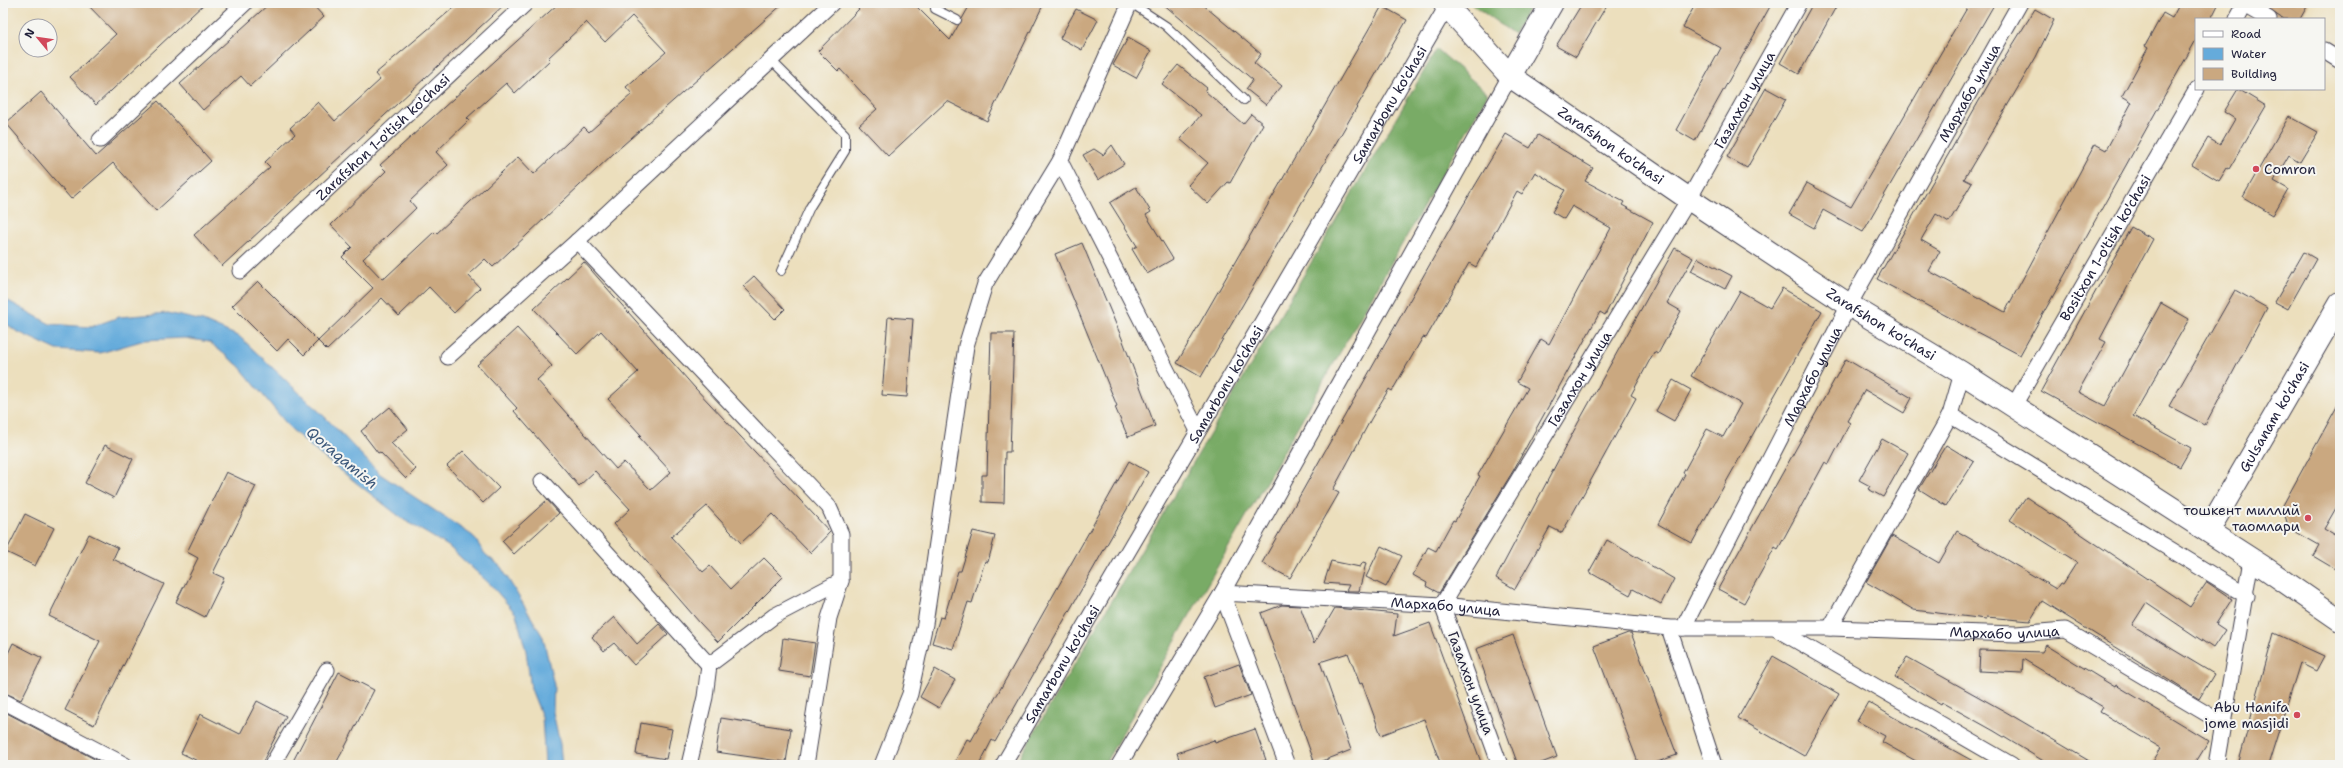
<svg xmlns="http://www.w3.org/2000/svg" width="2343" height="768" font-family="'Shantell Sans',sans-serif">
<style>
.forest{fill:#79ab66;stroke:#4e6650}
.water{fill:#65abdb;stroke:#44668b}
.building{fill:#caa880;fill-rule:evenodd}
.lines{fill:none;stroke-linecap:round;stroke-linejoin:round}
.lane-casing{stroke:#403e4e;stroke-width:10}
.street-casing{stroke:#403e4e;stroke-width:17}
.secondary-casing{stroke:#403e4e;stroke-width:24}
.lane{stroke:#fff;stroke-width:8}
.street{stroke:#fff;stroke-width:15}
.secondary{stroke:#fff;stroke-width:22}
.poi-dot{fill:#d1495b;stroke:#f6f6f2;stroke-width:1.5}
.labels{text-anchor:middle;stroke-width:4;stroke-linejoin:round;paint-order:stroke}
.street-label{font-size:14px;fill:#22223b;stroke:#f6f6f2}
.poi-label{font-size:14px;fill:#22223b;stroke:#f6f6f2;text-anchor:end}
.water-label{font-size:15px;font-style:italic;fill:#3d597b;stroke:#f6f6f2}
</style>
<rect width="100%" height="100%" fill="#f6f6f2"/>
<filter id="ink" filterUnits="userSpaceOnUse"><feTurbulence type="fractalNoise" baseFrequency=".025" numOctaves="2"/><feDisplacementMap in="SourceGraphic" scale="8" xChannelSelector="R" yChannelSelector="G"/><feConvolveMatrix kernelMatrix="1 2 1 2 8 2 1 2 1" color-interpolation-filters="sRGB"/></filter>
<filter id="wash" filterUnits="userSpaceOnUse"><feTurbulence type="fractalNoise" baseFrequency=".012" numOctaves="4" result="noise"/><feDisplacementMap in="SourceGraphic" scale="16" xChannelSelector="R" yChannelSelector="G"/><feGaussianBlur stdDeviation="0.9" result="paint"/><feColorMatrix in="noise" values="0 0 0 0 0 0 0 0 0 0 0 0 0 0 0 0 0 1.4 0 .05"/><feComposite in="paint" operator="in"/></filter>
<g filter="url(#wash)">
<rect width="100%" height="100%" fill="#ecdfbd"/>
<!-- forest -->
<path class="forest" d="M1470,3h62l-18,31z
M1437,49l51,45 -384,671h-89z"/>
<!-- water -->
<path class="water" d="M3,298l47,26 41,3 28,-10 49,-4 35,8 37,16 87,82 53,55 93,62 12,18 16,13 42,70 11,48 -1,27 7,32 2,21h-17l-3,-48 -11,-28 -5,-38 -10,-37 -25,-29 -43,-39 -44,-26 -86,-67 -28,-25 -51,-62 -30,-24 -24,-4 -40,2 -45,13 -43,-3 -41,-19 -13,-10z"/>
<g id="blocks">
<!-- building -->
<path class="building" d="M86,3h119l-109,102 -26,-28 46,-43z
M270,3h41l13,14 -74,69 -9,-10 -38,34 -23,-26z
M459,3h47l-284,263 -28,-31 76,-68 -5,-5 30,-28 -5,-6 28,-26 17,19 45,-41 -5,-6z
M559,3h225l-170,150 -121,114 -8,-8 -17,16 12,13 -26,25 -25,-26 -30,29 -17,-18 -55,52 -9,-9 55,-53 -31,-31 10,-10 -21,-22 55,-54 -6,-6zM632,16l34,36 -40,35 6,7 -43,38 -5,-5 -50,47 -16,-17 -82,77 -2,-2 -48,45 -4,2 -19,-20 53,-51 -6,-7 38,-36 -12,-13 33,-32 -2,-2 39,-35 9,10 35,-33 -2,-2 38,-36 19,20z
M853,3h60l37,37 21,-37h73l-57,118 -40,-20 -59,55 -29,-31 18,-16 -37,-40 -2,2 -20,-20 41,-42z
M1162,3h39l60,51 -7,9 28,23 -16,19 -20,-16 7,-9z
M1573,3h35l-32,54 -20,-11 24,-39z
M1696,3h76l-77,138 -19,-11 45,-82 -38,-21z
M1813,3h25l-39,71 -19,-11z
M1970,3h25l-132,229 -40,-22 -9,18 -25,-14 18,-31 44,24z
M2180,3h39l-8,16h-15v21l-176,315 -143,-76 114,-199 44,-71 19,11 -18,37 -72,122 8,4 -23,39 -13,-8 -15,26 19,11 -11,20 76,41 90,-168 11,6 26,-48 -10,-6 26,-48 -3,-2 18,-33 9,5z
M2259,3h50l-9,16h-17z
M1382,6l25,14 -206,357 -24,-14z
M1076,9l22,11 -16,30 -22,-12z
M1128,38l23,13 -15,27 -23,-13z
M1178,65l29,23 -2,3 38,33 8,-10 12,10 -33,59 -2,-1 -20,22 -20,-19 20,-22 -28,-24 21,-24 -39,-31z
M1766,88l20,11 -39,69 -20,-11z
M2238,89l28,17 -37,63 -2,-1 -8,13 -27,-16 16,-27 12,7 15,-26 -11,-7z
M41,92l55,64 62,-55 53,60 -55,50 -43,-48 -42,36 -65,-76z
M2289,116l29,16 -18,30 -11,-7 -15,26 14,8 -15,26 -30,-18z
M1506,134l24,14 8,-13 55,33 -8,13 39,21 -2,3 31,17 -48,93 -5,-3 -87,159 -74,122 -13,-7 1,-3 -14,-8 15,-28 8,4 17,-31 2,1 25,-45 -2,-1 50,-87 -11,-6 24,-43 8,5 62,-116 -39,-22 -8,13 -12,-7 13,-22 -30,-18 -13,22 -5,-3 -41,76 -7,-4 -43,75 -3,-1 -31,54 -3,-2 -18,30 -38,71 6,3 -49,85 -28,-15 199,-354z
M1112,145l12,19 -26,16 -15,-25 11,-6 9,6z
M1136,187l15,25 -5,3 27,44 -26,15 -15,-25 5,-3 -27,-43z
M2131,227l22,12 -53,100 6,3 -28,50 27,14 56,-103 28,16 -56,97 58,32 -11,19 -139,-76z
M1082,243l41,98 32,85 -27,11 -13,-30 2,-1 -62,-152z
M1675,248l18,10 -26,45 14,8 -23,43 -4,-2 -23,43 5,3 -74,135 -12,-6 -35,62 -19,-11 82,-155z
M2304,252l12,7 -28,50 -13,-7z
M1698,258l34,18 -7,13 -34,-18z
M584,262l111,126 135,144 -20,21 -38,-39 -31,29 -34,-37 -36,31 32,35 7,-6 21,23 33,-31 19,19 -65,65 -18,-19 -86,-99 16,-15 -35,-38 -16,15 -65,-75 3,-3 -40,-43 40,-37 35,38 -15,14 79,89 8,-7 27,28 20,-18 -32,-35 2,-2 -33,-36 30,-27 -37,-41 -24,23 -43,-45z
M754,276l31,33 -10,10 -32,-33z
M258,281l60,60 -14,14 -16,-16 -11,12 -45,-45z
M1782,288l40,23 -130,232 -34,-19 27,-50 -2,-1 24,-44 16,8 18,-33 -50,-28 49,-85 30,17z
M2235,290l32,18 -62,117 -36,-19z
M888,317l25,2 -6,78 -25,-2z
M991,333h23l-4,119h-5l-1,51 -22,-1v-27h5z
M1846,359l66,39 -8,15 -39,-23 -18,31 3,2 -21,41 -4,-2 -47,87 -3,-2 -31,56 -26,-14z
M1673,380l18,10 -17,31 -18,-10z
M2340,401v100l-16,28 16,9v34l-27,-16 6,-11 -30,-17 -7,-21z
M390,407l18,22 -17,14 25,26 -10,10 -26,-27 -2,1 -17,-22z
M1882,439l26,14 -25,44 -15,-8 2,-3 -11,-6z
M105,445l28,14 -19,39 -29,-15z
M1946,445l28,17 -28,44 -27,-17z
M463,451l36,37 -16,15 -36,-37z
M1129,461l19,11 -153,270 -3,-2 -13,25h-26l14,-26 4,2z
M226,472l30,14 -43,87 11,5 -19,39 -29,-15 22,-44 -11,-6z
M2026,497l164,110 17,-25 25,17 -16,25 9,6 -12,18 -67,-45 -14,22 82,49 -15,25 -157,-98 -12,20 -43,-4 -1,2 -72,-9 -48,-28 26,-46 47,27 18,-32 99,58 4,-6 3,1 14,-22 -67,-42z
M547,500l12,13 -45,41 -12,-13z
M25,514l29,14 -19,38 -29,-14z
M973,531l22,5 -7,26 -3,-1 -13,42 -4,-1 -15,47 -21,-6 8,-26 4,1 14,-47h3z
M89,534l29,14 -5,11 51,25 -70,141 -29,-15 35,-69 -51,-25z
M1607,540l67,39 -13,25 -28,-15 -3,6 -41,-23z
M1381,546l21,10 -16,31 -20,-10z
M1331,561l29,6 3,-5 3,1 -7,28h-13l3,-6 -25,-2z
M1282,605l18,1 14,38 21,-36 62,6 -3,22 36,-13 52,142h-41l-17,-46 -43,16 -19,-52 -2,1 -12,-31 -28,9 31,88 -36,14 -54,-151z
M614,617l23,27 22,-20 9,10 -34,31 -20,-22 -10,8 -12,-14z
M1628,633h3l46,122 -28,10h-10l-45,-119z
M2274,633l50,23 -8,15 -16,-8 -32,102h-30z
M1513,635l44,122 -21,8h-18l-42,-116z
M783,638l32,5 -5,33 -31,-5z
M13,643l29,15 -21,42 -18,-8v-28z
M2046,645l69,42 1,-2 93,56 -15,24h-43l10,-17 -61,-36 3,-5 -80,-48 -1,14 -43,-2 1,-21 62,2z
M1773,656l66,38 -35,62 -66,-38z
M1907,657l99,55 90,53h-46l-56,-34 -52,-29 -1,2 -46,-27z
M1239,664l12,31 -36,13 -11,-31z
M935,669l20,11 -16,28 -19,-11z
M339,672l35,18 -28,55 -11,20h-44z
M257,701l29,15 -25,49h-55l-25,-12 19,-39 40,20z
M1868,702l25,15 87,48h-57l-41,-23 3,-6 -28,-15z
M3,711l103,54h-103z
M721,718l70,11 -5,33 -70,-10z
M641,723l31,6 -6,30 -30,-5z
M1255,729l11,31 -14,5h-71l-4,-12 37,-13 1,3z"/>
</g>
</g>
<g filter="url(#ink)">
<use href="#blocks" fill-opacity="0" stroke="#403e4e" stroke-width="1"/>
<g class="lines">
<!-- lane casing -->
<g class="lane-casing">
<path id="lane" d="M935,3v6l22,11
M1131,3l35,23 78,74
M771,60l74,74v17l-35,56 -29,64"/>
</g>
<!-- street casing -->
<g class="street-casing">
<g id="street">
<path d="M2245,5l24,14"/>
<path d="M2237,19l9,-16"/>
<path d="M2324,51l16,10"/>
<path d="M100,140l145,-137"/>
<path d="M1060,161l138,270"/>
<path d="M577,241l252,266 12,27v47l-12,37 -23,147"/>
<path id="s1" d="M240,271l286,-268"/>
<path d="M448,357l129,-116 255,-238"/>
<path id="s2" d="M2013,407l184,-318"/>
<path d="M1950,415l297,181"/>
<path d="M542,481l167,184"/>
<path d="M1669,628l45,137"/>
<path id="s3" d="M1683,628l166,-323 171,-302"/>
<path d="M1830,628l120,-213 12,-42"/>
<path d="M1778,630l234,135"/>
<path d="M3,701l122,64"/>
<path d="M272,765l55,-95"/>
<path d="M689,765l16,-68 4,-32 65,-49 67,-35"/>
<path d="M882,765l28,-71 15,-70 41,-278 19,-62 75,-123 70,-158"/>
<path id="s4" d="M1003,765l444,-759"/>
<path d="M1119,765l103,-172 288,-517"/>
<path id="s5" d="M1287,765l-65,-172 220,12 227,23h161l186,6 49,-4 159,94"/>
<path id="s6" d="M1500,765l-58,-160 247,-406 110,-196"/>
<path d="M2216,765l35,-205"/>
</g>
</g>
<!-- secondary casing -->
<g class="secondary-casing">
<g id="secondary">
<path id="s7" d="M1444,3l66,73 179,123 160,106 113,68 303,195 75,52"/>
<path d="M1510,76l42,-73"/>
<path id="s8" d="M2208,531l132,-228"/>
</g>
</g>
<!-- lane -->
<use href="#lane" class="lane"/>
<!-- street -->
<use href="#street" class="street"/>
<!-- secondary -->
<use href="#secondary" class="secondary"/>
</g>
</g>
<!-- markers -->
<g class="poi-dot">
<circle cx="2256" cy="169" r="4"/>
<circle cx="2308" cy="518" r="4"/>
<circle cx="2297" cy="715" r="4"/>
</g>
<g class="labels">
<!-- street labels -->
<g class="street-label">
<text dy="5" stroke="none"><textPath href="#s3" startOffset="607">Мархабо улица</textPath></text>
<text dy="5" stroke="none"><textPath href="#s6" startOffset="759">Газалхон улица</textPath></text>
<text dy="5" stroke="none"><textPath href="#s4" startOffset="765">Samarbonu ko'chasi</textPath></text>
<text dy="5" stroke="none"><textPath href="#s1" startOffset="196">Zarafshon 1-o'tish ko'chasi</textPath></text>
<text dy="5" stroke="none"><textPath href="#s7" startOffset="221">Zarafshon ko'chasi</textPath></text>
<text dy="5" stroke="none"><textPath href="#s2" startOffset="184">Bositxon 1-o'tish ko'chasi</textPath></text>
<text dy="5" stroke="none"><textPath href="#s7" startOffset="545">Zarafshon ko'chasi</textPath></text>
<text dy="5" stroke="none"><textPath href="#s3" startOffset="283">Мархабо улица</textPath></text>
<text dy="5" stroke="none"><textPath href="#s6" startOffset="435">Газалхон улица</textPath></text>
<text dy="5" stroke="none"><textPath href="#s4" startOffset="441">Samarbonu ko'chasi</textPath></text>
<text dy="5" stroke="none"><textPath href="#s8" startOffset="132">Gulsanam ko'chasi</textPath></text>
<text dy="5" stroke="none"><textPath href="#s5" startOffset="408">Мархабо улица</textPath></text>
<text dy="5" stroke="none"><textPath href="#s5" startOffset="968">Мархабо улица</textPath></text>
<text dy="5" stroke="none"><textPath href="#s4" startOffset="117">Samarbonu ko'chasi</textPath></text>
<text transform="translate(1471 683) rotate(70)" y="5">Газалхон улица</text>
</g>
<!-- poi labels -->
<g class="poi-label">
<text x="2264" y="174" text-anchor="start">Сomron</text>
<text x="2300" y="515">тошкент миллий<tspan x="2300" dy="16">таомлари</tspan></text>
<text x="2289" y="712">Abu Hanifa<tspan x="2289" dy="16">jome masjidi</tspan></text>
</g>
<!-- water labels -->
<g class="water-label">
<text transform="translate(342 458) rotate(40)" y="5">Qoraqamish</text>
</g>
</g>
<!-- margin -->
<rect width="2343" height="768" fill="none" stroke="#f6f6f2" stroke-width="16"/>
<!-- legend -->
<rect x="2195" y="18" width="130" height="72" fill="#f6f6f2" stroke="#a1a1a9"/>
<rect x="2203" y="31" width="20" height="6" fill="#ffffff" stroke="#a1a1a9"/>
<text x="2231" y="38" font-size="12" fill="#22223b">Road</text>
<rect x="2203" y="48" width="20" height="12" fill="#65abdb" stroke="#a1a1a9"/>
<text x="2231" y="58" font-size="12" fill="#22223b">Water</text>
<rect x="2203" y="68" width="20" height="12" fill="#caa880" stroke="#a1a1a9"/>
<text x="2231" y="78" font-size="12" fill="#22223b">Building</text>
<!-- north arrow -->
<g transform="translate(38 38) rotate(299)"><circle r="19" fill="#f6f6f2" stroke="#a1a1a9"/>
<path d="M0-3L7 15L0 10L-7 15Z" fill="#d1495b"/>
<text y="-6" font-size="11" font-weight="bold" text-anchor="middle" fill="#22223b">N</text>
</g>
</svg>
